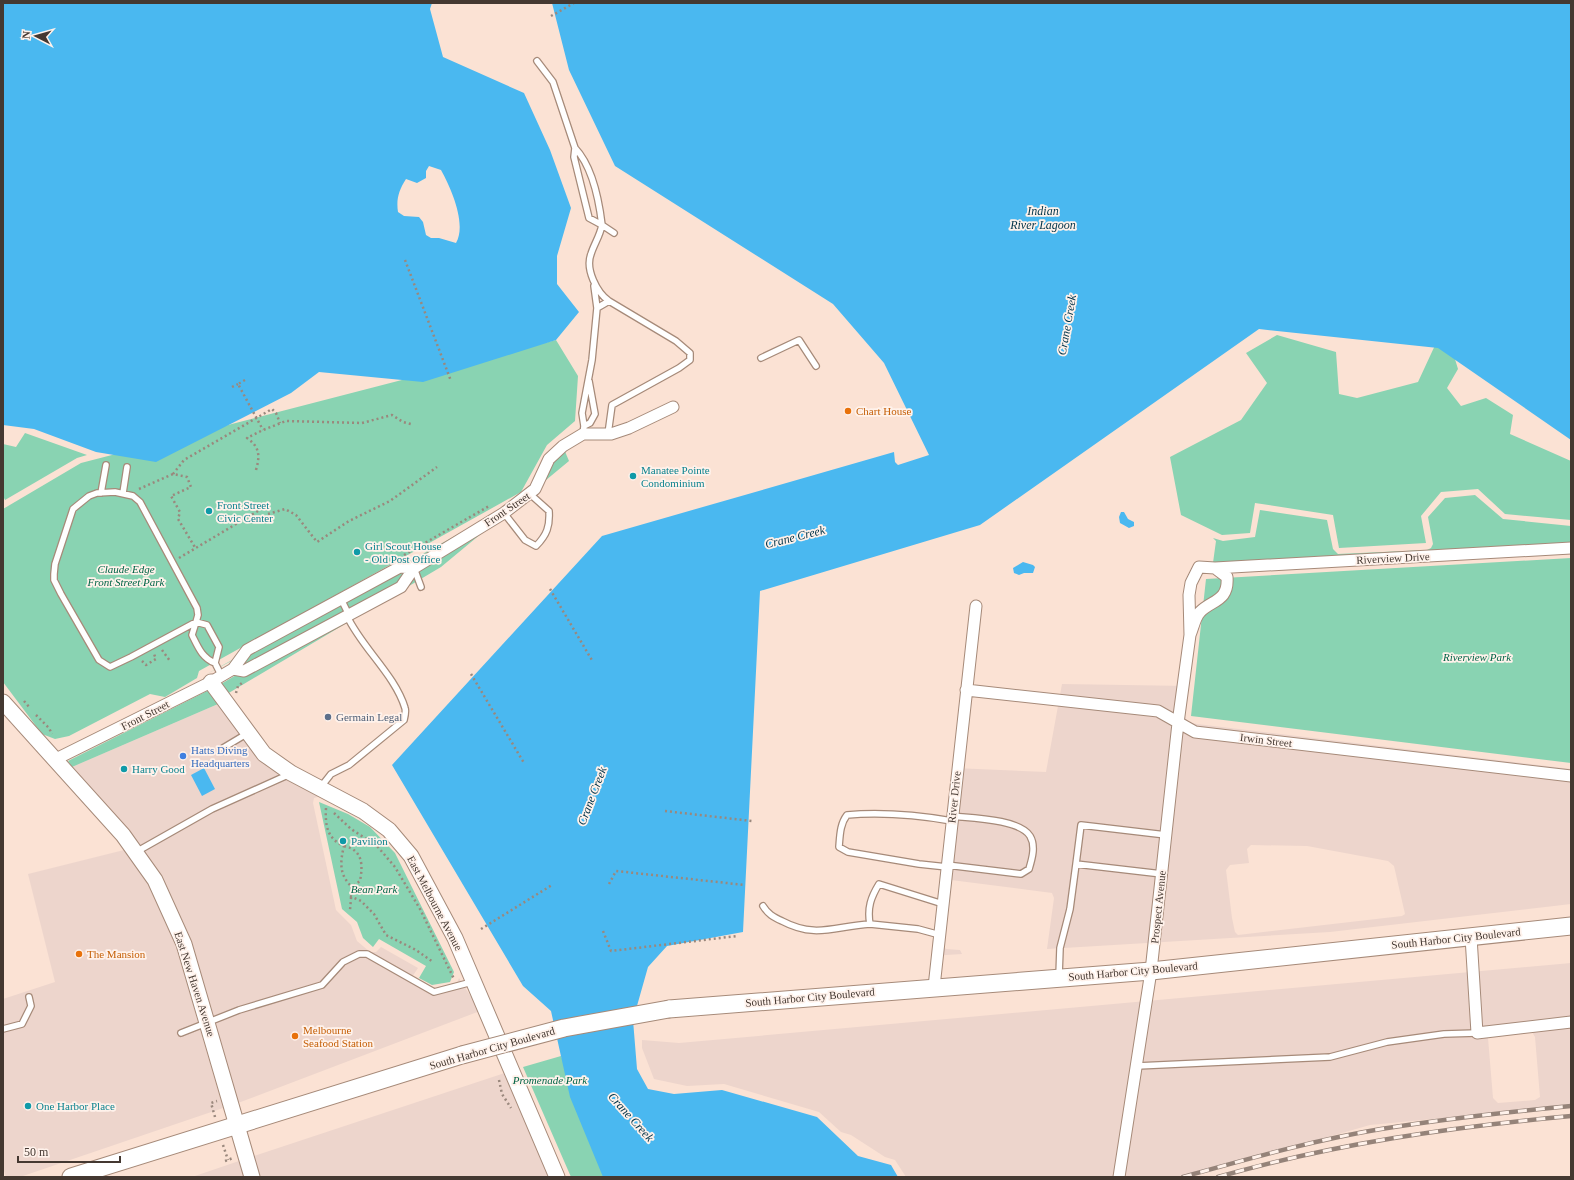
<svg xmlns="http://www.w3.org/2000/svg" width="1574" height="1180" font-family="'Times New Roman',serif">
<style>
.commercial{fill:#edd5cc;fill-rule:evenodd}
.green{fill:#89d3b2}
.water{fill:#4ab8f0;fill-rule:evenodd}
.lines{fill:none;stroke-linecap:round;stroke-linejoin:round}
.lane-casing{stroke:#a68a79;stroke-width:8}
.street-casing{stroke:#a68a79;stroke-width:13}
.secondary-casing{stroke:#a68a79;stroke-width:17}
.primary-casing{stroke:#a68a79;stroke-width:19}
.path{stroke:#9a887d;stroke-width:2.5;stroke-dasharray:2 3;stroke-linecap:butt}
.lane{stroke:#fff;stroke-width:5.5}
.street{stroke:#fff;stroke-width:11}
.secondary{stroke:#fff;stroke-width:15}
.primary{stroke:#fff;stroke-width:17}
.rail-casing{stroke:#958379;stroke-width:4.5}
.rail{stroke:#fff2eb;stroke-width:3;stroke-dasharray:9;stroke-linecap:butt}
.primary-bridge-casing{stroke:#a68a79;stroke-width:19;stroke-linecap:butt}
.primary-bridge{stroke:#fff;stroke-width:17}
.food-dot{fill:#e8710a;stroke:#fff2eb;stroke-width:1.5}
.culture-dot{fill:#0f9aa8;stroke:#fff2eb;stroke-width:1.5}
.service-dot{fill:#5c6f8a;stroke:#fff2eb;stroke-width:1.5}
.shop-dot{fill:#3f7fe0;stroke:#fff2eb;stroke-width:1.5}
.labels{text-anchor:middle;stroke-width:3.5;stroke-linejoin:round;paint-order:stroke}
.food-label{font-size:11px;fill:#c56008;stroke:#fff2eb;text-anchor:start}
.culture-label{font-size:11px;fill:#0d838f;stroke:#fff2eb;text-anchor:start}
.street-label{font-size:11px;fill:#443831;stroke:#fff2eb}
.park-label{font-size:11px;font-style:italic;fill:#006446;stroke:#fff2eb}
.service-label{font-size:11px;fill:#4e5e75;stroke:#fff2eb;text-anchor:start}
.shop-label{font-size:11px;fill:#366cbe;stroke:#fff2eb;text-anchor:start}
.water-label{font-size:12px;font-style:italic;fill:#013349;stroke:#fff2eb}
</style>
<rect width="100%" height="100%" fill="#fbe2d4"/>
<!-- commercial -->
<path class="commercial" d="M1062,684l126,2 -3,31 3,5 9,2 374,45v135l-241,28 -283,17 7,-51 -2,-5 -101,-13 -4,2 -5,63 4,4 14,1 2,4 -31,2 23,-188 92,4zM1251,845l56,1 81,15 6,5 11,48 -3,2 -164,19 -3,-3 -3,-14 -6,-48 4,-5 19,-2 -2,-14z
M225,701l44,67 52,28 -7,2 -1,5 23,107 15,15 6,16 13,11h6l5,-5 37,21 -6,9 21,14 23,-5 3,-8 21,33 -242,92 -46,-161 -29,-64 -34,-47 -57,-64z
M124,850l24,33 28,63 47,162 -203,69h-14l-3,-9v-169l52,-17 -27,-108z
M1571,963v143l-201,19 -182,52h-282l-11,-17 -10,-3 -34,-22 -10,-3 -22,-20 -95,-28 -37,2 -33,-7 -12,-31v-8l37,3zM1528,1031l4,1 3,5 5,60 -5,3 -37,3 -5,-5 -5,-60 3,-3z
M517,1069l47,108h-304l-6,-21z
M239,1161l5,16h-52z"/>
<!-- green -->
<path class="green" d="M1277,335l59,17 3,42 18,4 61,-16 19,-41 14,5 7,23 -11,19 14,18 25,-8 27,17 -3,19 61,27v59l-66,-6 -27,-25 -37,3 -20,24 5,27 -87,5 -6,-33 -78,-12 -5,30 -28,2 -41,-20 -11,-58 71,-37 26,-37 -21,-30z
M556,340l22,36 -3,45 -28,24 -26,47 -322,179 -2,7 -32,19 -15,-3 -81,42 -14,3 -13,-5 -39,-52v-173l78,-46z
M25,433l62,22 -10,3 -72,42 -2,-4v-52l13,3z
M561,442l8,19 -128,106 -219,130 3,4 -153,66 -4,-6 153,-77 22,-13 -8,-12 -30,16 320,-178z
M1475,495l28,24 68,7v18l-359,26 4,-29 -3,-3 10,3 32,-4 5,-27 67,10 6,29 5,5 89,-4 4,-2 2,-4 -5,-27 17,-19z
M1571,558v205l-380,-47 15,-137z
M319,802l29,12 22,13 25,26 59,119 -4,10 -18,3 -13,-7 7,-12 -47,-27 -6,8 -10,-9 -6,-16 -15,-13z
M561,1056l47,121h-37l-48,-110z"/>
<!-- water -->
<path class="water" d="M3,3h429l-2,6 13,48 81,36 26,57 21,58 -14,48v28l22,28 -23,28 -133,42 -104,-10 -28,21 -135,69 -60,-10 -62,-23 -31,-4zM429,166l12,4c10,18 26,54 15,73l-17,-5h-8l-5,-3 -3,-13 -4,-5 -15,-1 -6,-4c-2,-13 1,-22 8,-33l11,4 9,-5v-7z
M552,3h1019v437l-133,-92 -179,-19 -279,196 -220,66 -17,341 -76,14 -19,21 -15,53 4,49 11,20 26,5 48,-4 95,27 41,39 33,9 7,12h-295l-33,-80 -19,-86 -28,-25 -131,-221 210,-229 292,-84 1,10 3,3 31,-10 -45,-92 -51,-59 -218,-138 -46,-96z
M1121,512h3l4,7 6,3v4l-5,2 -9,-5 -1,-6z
M1023,562l10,3 2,2 -2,6h-9l-5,2 -5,-2 -1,-5z
M204,768l11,21 -13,7 -11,-21z"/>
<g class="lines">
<!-- lane casing -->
<g class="lane-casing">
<path id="lane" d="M537,61l16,21 22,66c18,19 24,52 27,77
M575,148l-1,9 15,61 13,7
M594,286l3,22
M609,301c-12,-8 -24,-32 -18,-47 3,-10 9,-18 11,-29l12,8
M761,358l38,-18 17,26
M584,426l6,-3 5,-9 -6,-33
M583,434l1,-8 -2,-13 10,-53 5,-52 12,-7 67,40 14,12v7l-11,8 -67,37 -4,29
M115,492l18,4 7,6 57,106 1,7 -2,7 -65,35 -21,10 -11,-7 -38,-66 -7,-14v-6l1,-10 18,-55 16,-13 8,-3z
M101,493l5,-28
M123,493l4,-26
M504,513l21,27 11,6c11,-11 14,-20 13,-35l-19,-17
M414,568l7,19
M341,599l8,16
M215,663c-13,-5 -17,-16 -23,-28l4,-13 11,3 12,22 -4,16 6,12
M223,748l25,-15
M320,788l11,-14 18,-9 55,-45c1,-4 2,-9 1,-12 -10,-33 -43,-60 -58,-92
M136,852l76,-43 78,-35
M947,865l74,9 8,-5c3,-10 7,-23 1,-33 -10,-17 -60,-18 -78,-20
M947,867l-28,-3 -71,-12 -9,-5c1,-12 1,-23 8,-32 35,-3 70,0 105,6
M1162,874l-86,-10 5,-39 85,10
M763,906c5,8 10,11 19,15 34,18 53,5 88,3
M940,935l-22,-6 -48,-5c-3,-16 1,-27 9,-40l64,20
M1059,976l1,-28 10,-39 6,-45
M3,1029l19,-5 9,-18 -2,-9
M181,1033l58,-23 83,-25 21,-23 16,-8h8l67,38 38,-10
M1137,1066l193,-9 57,-15 57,-8 33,-1"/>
</g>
<!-- street casing -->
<g class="street-casing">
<path id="street" d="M1215,568l356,-20
M233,669l11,2 157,-84 13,-19 90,-55 31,-24 14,-30 14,-13 20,-12h28l18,-6 44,-21
M966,690l192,21 37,21 376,44
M56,759l155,-77 22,-13 14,-19 153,-83 14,1
M1471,937l6,96 94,-11
M934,987l42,-381
M1119,1177l32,-206 27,-248 12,-88 -1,-40 2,-12 8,-16 16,1 12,9c2,25 -16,23 -27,35 -5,5 -7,16 -10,23"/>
</g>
<!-- secondary casing -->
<g class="secondary-casing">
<path id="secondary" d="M211,682l53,72 27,19 72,38 26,19 22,26 44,82 102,239
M3,702l120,133 32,45 29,64 68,233"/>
</g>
<!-- primary casing -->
<g class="primary-casing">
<path id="primary" d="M669,1009l482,-38 420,-45
M71,1177l391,-122"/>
</g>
<!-- path -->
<path class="path" d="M551,16l23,-13
M405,260l46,121
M245,380l-7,4 25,46
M232,387l6,-3
M256,470c4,-14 4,-23 -9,-32l16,-8 23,-9 76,2 30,-8 11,7 8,2
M173,474l11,-14 88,-51 4,4 4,10
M139,489l34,-15 14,3 4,10 -20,9 9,16 -2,7 18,30
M268,514l17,-5 11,6 21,27 32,-21 41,-20 47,-34
M404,555l85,-49
M179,558l79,-47
M550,589l43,73
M162,650l8,11
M142,661l4,4 10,-6 -2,-5
M471,674l53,89
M236,693l2,-7 4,-3
M24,701l6,7
M36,715l13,13 3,6
M326,808c-1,17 1,31 18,38 -4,16 -5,29 8,41l-2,23
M665,811l87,10
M334,813l17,16 26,17 18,21 25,42 34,70
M344,846c19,4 19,19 16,35l-8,6
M609,884l7,-13 129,14
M350,896l11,5 13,13 12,21 30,15 17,12
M481,929l71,-44
M603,931l8,20 126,-15
M499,1080l3,14 9,14
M215,1117l-4,-14 6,-2
M223,1145l5,15
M225,1161l8,-3"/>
<!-- lane -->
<use href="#lane" class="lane"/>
<!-- street -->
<use href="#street" class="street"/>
<!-- secondary -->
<use href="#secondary" class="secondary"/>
<!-- primary -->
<use href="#primary" class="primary"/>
<!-- rail casing -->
<g class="rail-casing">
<path id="rail" d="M1183,1177c65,-18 131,-37 198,-48 63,-10 126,-17 190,-23
M1218,1177c115,-33 233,-50 353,-61"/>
</g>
<!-- rail -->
<use href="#rail" class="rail"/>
<!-- primary-bridge casing -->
<g class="primary-bridge-casing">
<path id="primary-bridge" d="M462,1055l102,-27 105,-19"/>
</g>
<!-- primary-bridge -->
<use href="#primary-bridge" class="primary-bridge"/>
</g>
<!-- markers -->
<g class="food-dot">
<circle cx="848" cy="411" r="4"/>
<circle cx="79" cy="954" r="4"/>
<circle cx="295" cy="1036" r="4"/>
</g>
<g class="culture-dot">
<circle cx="633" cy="476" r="4"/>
<circle cx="209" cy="511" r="4"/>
<circle cx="357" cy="552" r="4"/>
<circle cx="124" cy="769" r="4"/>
<circle cx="343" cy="841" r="4"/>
<circle cx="28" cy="1106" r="4"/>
</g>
<circle class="service-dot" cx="328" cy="717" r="4"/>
<circle class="shop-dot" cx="183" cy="756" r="4"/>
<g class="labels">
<!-- food labels -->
<g class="food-label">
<text x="856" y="415">Chart House</text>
<text x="87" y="958">The Mansion</text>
<text x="303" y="1034">Melbourne<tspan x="303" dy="13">Seafood Station</tspan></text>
</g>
<!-- culture labels -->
<g class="culture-label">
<text x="641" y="474">Manatee Pointe<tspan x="641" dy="13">Condominium</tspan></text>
<text x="217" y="509">Front Street<tspan x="217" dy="13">Civic Center</tspan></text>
<text x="365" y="550">Girl Scout House<tspan x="365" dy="13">- Old Post Office</tspan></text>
<text x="132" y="773">Harry Good</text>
<text x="351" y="845">Pavilion</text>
<text x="36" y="1110">One Harbor Place</text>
</g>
<!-- street labels -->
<g class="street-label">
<text transform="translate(507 509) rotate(-34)" y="4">Front Street</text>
<text transform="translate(1393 558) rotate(-3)" y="4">Riverview Drive</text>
<text transform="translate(145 715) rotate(-27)" y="4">Front Street</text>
<text transform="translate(1266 740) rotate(7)" y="4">Irwin Street</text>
<text transform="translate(954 797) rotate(-84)" y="4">River Drive</text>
<text transform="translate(435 903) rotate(62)" y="4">East Melbourne Avenue</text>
<text transform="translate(1158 907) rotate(-84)" y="4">Prospect Avenue</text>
<text transform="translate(1456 938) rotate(-6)" y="4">South Harbor City Boulevard</text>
<text transform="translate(1133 971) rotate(-5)" y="4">South Harbor City Boulevard</text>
<text transform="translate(195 984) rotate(72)" y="4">East New Haven Avenue</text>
<text transform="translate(810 997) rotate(-5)" y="4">South Harbor City Boulevard</text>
<text transform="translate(492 1048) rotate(-16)" y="4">South Harbor City Boulevard</text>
</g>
<!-- park labels -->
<g class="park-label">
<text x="126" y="573">Claude Edge<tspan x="126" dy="13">Front Street Park</tspan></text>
<text x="1477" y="661">Riverview Park</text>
<text x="374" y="893">Bean Park</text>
<text x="550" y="1084">Promenade Park</text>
</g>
<!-- service labels -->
<g class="service-label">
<text x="336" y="721">Germain Legal</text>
</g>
<!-- shop labels -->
<g class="shop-label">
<text x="191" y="754">Hatts Diving<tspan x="191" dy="13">Headquarters</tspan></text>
</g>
<!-- water labels -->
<g class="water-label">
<text x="1043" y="215">Indian<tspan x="1043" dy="14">River Lagoon</tspan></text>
<text transform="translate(1067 325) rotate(-80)" y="4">Crane Creek</text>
<text transform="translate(795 537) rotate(-14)" y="4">Crane Creek</text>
<text transform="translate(592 796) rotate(-69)" y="4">Crane Creek</text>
<text transform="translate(631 1117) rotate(48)" y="4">Crane Creek</text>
</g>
</g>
<!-- border -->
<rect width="1574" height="1180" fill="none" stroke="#443831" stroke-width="8"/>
<!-- north arrow -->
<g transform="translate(36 36) rotate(276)" stroke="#fff2eb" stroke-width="3" paint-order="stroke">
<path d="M0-3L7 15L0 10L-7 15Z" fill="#443831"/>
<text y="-6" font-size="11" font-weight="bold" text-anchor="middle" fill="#443831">N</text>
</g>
<!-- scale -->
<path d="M18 1156v6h102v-6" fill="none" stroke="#443831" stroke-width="2"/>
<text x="24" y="1156" font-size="12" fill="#443831" stroke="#fff2eb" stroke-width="3" paint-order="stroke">50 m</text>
</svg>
